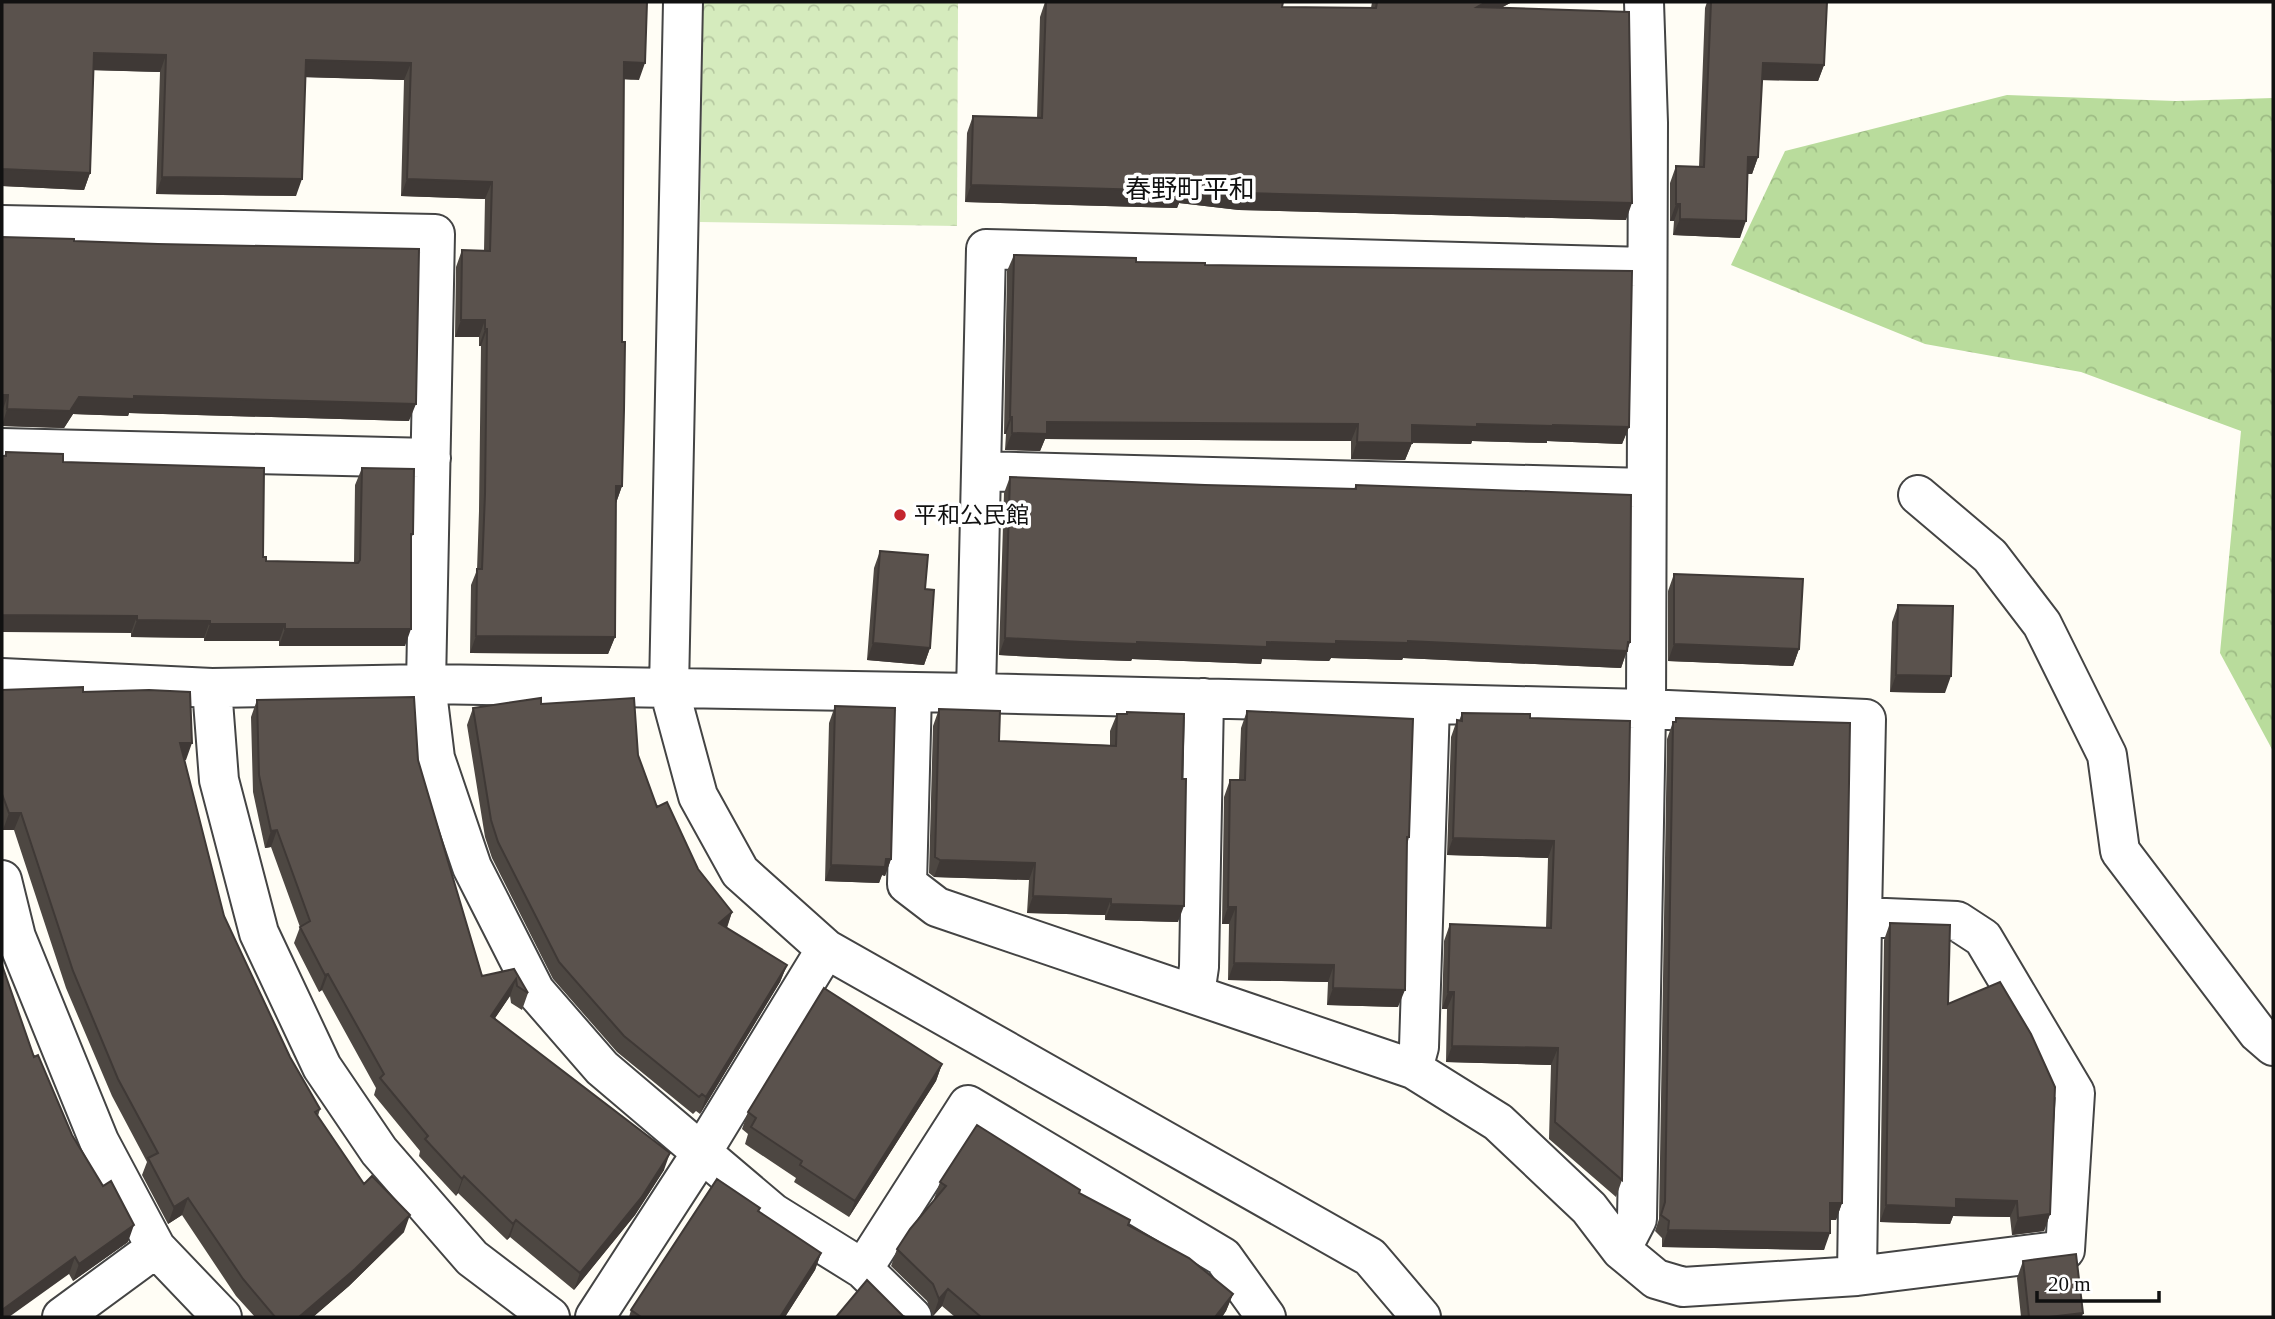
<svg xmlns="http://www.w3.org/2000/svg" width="2275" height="1319" font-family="'Times New Roman','Noto Sans JP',serif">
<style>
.forest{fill:url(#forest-crowns)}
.park{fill:url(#park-crowns)}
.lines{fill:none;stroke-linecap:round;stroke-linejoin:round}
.minor-casing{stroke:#444;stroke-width:42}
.minor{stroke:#fff;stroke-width:38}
.wall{fill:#4d4742}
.shaded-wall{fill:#3f3936}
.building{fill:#5a524d;stroke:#3f3936;stroke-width:2}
.poi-dot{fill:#c4262e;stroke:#fff;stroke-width:2.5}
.labels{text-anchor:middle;stroke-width:7;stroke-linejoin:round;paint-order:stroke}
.poi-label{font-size:23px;fill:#111;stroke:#fff;text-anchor:start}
.quarter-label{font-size:26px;fill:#111;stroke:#fff}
</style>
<defs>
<pattern id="forest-crowns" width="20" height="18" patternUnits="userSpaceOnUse" patternTransform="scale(1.75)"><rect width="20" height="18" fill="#b9dc9c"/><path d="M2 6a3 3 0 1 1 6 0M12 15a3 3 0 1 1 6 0" fill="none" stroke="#9ebc85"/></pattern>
<pattern id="park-crowns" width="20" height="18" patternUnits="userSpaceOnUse" patternTransform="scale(1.75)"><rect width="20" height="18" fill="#d5ebbd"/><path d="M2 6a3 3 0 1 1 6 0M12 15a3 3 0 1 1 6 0" fill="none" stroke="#b6c8a1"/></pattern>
</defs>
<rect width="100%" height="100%" fill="#fffdf5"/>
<!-- forest -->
<path class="forest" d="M2007,95l169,6 97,-3v653l-53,-98 21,-222 -160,-59 -156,-28 -194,-79 54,-114z"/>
<!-- park -->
<path class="park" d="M703,2h255l-1,224 -257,-4z"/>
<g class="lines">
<!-- minor casing -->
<g class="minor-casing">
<path id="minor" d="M683,2l-14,687 29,107 42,76 86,77 544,308 51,60
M2,225l433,9 -9,450 9,74 37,109 63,124 67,77 171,145 90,56
M2,448l429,10
M981,471l665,17
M1918,495l72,61 52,68 65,131 13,96 138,182 15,13
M2,678l210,10 214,-4 550,9 670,16 220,10 -4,198 95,4 26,17 92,155 -10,157 -208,26
M212,688l7,92 40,153 63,134 57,84 93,107 78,59
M912,692l-5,192 30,23 476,162 85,53 91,86 32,42 35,29 27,8 174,-11 5,-359
M976,693l10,-444 660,18
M2,880l14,57 83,204 57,107 66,69
M1195,994l4,-27 5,-269
M1413,1069l6,-22 11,-343
M1621,1250l16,-31 9,-510 2,-586 -4,-121
M62,1317l94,-69
M595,1317l107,-165 124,-203
M912,1317l-49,-48 105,-164 255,152 43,60"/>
</g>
<!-- minor -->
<use href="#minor" class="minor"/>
</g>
<!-- wall -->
<path class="wall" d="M2,2l637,78 -15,-1 -2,407 -6,17 -1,134 -7,17 -138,-1 1,-68 6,-15 2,-59 2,-165h-2v-9h-24l1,-70 6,-17 22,1 1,-52 -84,-3 3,-116 -99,-3 -9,119 -140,-2 4,-122 -67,-2 -3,103 -6,17 -82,-4z
M1045,2h238l-1,5 89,1 1,-6h140l-11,6 125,212 -387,-10 -60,-7 -2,5 -212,-6 2,-69 6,-17 64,2 3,-101z
M1707,2h120l-3,63 -6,16 -56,-1 -4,77 -6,17h-4l-8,64 -67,-3 1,-14h-4v-38l6,-17 23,1 6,-159z
M2,237l72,4 335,180 -280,-8 -1,3 -55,-2 -9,14 -62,-2z
M1014,255l191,10 424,162 -7,17 -75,-3v2l-75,-2 -1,3 -59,-1 -7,17 -54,-1v-18l-306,-2 -5,12 -35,-1 1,-16h-2l3,-163z
M6,452l57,10 200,95 3,4 88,2 1,-78 7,-17 51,66 -2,5 -6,107h-126v-5h-75v-3l-73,-1v-4l-127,-177z
M1010,477l195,8 149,4 2,-4 274,157 -9,26 -218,-10 -1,2 -71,-2 -2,3 -67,-2 -1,5 -129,-5 -1,2 -55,-2 -77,-4 5,-162z
M880,551l45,38 5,59 -6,17 -57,-5 7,-92z
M1674,574l125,75 -6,17 -125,-5v-70z
M1898,605l47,88 -55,-1 2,-70z
M2,690l81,2 103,68h-2l40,156 66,141 30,52 -2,7 46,68 40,48 -55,54 -36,31h-58l-19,-21 -54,-81 -14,9 -26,-49 5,-13 -35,-66 -46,-108 -52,-158h-11l-1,-3z
M257,700l161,60 64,216 32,-7 14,24 -6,17 -11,-7 -1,-7 -15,22 169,152 -29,45 -61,75 -64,-53 -3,3 -49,-47 -2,3 -37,-40 1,-5 -46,-56 2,-7 -54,-98 -3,2 -25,-49 6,-16 -29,-80 -6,1 -12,-56 -2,-75z
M541,704l97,51 19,52 41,62 34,43 -5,16 60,37 -7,17 -80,132 -4,-3 -3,3 -76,-62 -64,-73 -61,-121 -7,-21 -18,-112 6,-17z
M835,706l56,153 -6,17 -3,-1 -3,8 -54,-2 4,-158z
M939,709l60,32 111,4v-14l7,-17h9l1,-2 51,210 -73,-2v-5l-78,-2 2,-33 -95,-3 -5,-4 4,-147z
M1247,711l162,126 -2,8 -9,162 -71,-2 1,-23 -100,-2 1,-56h-7l2,-127 6,-17h9l2,-52z
M1462,713l68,5 92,462 -6,17 -67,-58 2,-74 -105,-3 1,-53h-5l2,-68 6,-17 96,4 2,-70 -101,-3 4,-118 6,-17 2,1z
M1676,718l166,485 -6,17h-6l-6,30 -162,-3v-9l-7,-7 4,-12 8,-480 6,-17h2z
M1890,923l58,81 102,210 -6,17 -32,4 -2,-18 -57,-1 -3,8 -70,-2 4,-282z
M34,1057l38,78 56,107 -55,39 -4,-7z
M942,1064l-6,17 -87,136 -55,-35 2,-4 -51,-34 3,-10 -6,-5 6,-17z
M940,1182l140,8 -1,3 51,27 -2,6 105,68 -7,17 -4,6h-267l-13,-11 -9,10 -6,-15 -36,-35 6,-17 38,-49 -1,-1z
M760,1208l-1,4 62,41 -6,17 -30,47h-156l2,-7z
M2023,1261l59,56h-61l-4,-39z"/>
<!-- shaded-wall -->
<path class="shaded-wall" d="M1486,2h26l-42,22 7,-17z
M94,53l72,2 -6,17 -73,-2z
M306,60l105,3 -7,17 -104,-3z
M624,62l21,1 -6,17 -21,-1z
M1763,63l61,2 -6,16 -61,-1z
M1748,157h10l-6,17 -10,-1z
M2,169l88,4 -6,17 -82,-4z
M162,177l140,2 -6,17 -140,-2z
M407,179l85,3 -7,17 -84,-3z
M971,185l212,1 449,17 -6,17 -387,-10 -60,-7 -2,5 -212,-6z
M1676,204h4l-6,17h-4z
M1680,219l66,2 -6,17 -67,-3z
M461,320h24l-6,17h-24z
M485,329h2l-6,17h-2z
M2,395h6l-6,17z
M134,396l72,1 210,7 -7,17 -280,-8 -1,3 -55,-2 -9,14 -62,-2 5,-17 72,-12z
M1010,417h2l-6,17h-2z
M1047,422l311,2 -7,17 -306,-2 -5,12 -35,-1 7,-17z
M1477,424l76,1 76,2 -7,17 -75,-3v2l-75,-2 -1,3 -65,-2 6,-17z
M1357,442l55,1 -7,17 -54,-1z
M616,486h6l-6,17z
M2,615l135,1 -6,17 -129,-1z
M137,620l73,1 -6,17 -73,-1z
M210,624h75l-6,17h-75z
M285,629h126l-6,17h-126z
M476,636l139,1 -7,17 -138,-1z
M1005,638l132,4h130l69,-1 294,1 -9,26 -218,-10 -1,2 -71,-2 -2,3 -67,-2 -1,5 -129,-5 -1,2 -55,-2 -77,-4z
M873,643l57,5 -6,17 -57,-5z
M1674,644l125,5 -6,17 -125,-5z
M1896,675l55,1 -6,17 -55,-1z
M180,743h12l-6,17h-12z
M9,813h12l-7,17h-11z
M277,830l-6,17 -6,1 6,-17z
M1453,838l101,3 -6,17 -101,-3z
M886,859h5l-6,17 -3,-1 -3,8 -54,-2 6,-16z
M940,860l95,3 -6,17 -95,-3z
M1033,896l78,3 -6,16 -78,-2z
M1111,904l73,2 -6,16 -73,-2z
M1228,907h8l-7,17h-7z
M732,912l-6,17 -7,-6z
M1234,963l100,2 -6,17 -100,-2z
M787,965l-7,17 -80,132 6,-17z
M328,974l-6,16 -3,2 6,-17z
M516,979l-6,17 -25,37 6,-17z
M1333,988l72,2 -7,17 -71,-2z
M1448,992h6l-7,17h-5z
M1452,1046l106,2 -7,17 -105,-3z
M942,1064l-6,17 -87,136 6,-16z
M670,1153l-6,17 -29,45 -61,75 6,-17z
M464,1176l-6,17 -2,3 6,-17z
M188,1198l-6,17 -14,9 6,-17z
M1956,1199l61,2 -7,16 -57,-1 -3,8 -70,-2 6,-17z
M1830,1203h12l-6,17h-12z
M2050,1214l-6,17 -32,4 6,-17z
M410,1215l-6,17 -55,54 -36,31h-14z
M516,1220l-6,17 -3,3 6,-16z
M134,1225l-6,17 -55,39 6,-17z
M1668,1230l162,3 -6,17 -162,-3z
M821,1253l-6,17 -30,47h-5z
M75,1257l-6,17 -60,43h-7v-7z
M948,1289l-6,17 -9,10 6,-17z
M1233,1294l-7,17 -4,6h-7z
M2083,1313l-1,4h-33z"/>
<!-- building -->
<path class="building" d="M2,2h645l-2,61 -21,-1 -2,280h3l-1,68 -2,76h-6l-1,151 -139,-1 1,-67h5l3,-75 2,-165h-2v-9h-24l1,-70 28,1 2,-69 -85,-3 4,-116 -105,-3 -4,119 -140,-2 4,-122 -72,-2 -4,120 -88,-4z
M1046,2h237l-1,5 94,1 1,-6h109l-9,5 152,5 3,191 -387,-10 -62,-7v5l-212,-6 2,-69 69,2z
M1711,2h116l-3,63 -61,-2 -5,94h-10l-2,64 -66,-2v-15h-4v-38l28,1z
M2,237l72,2v2l84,3 261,5 -3,155 -282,-8v3l-55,-2 -9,14 -63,-2 1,-14h-6z
M1014,255l122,3v4l69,1v2l427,6 -3,156 -76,-2v1l-76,-2v3l-65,-2v18l-55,-1 1,-18 -311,-2v12l-35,-1v-16h-2z
M6,452l57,2v8l201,6 -1,89h3v4l92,2 2,-3 2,-92 52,1 -1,65h-2v95h-126v-5h-75v-3l-73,-1v-4l-135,-1v-159h4z
M1010,477l195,8 151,4v-4l275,10 -1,147h-2l-1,9 -219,-10v2l-72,-2v3l-69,-2v5l-130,-5v2l-55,-2 -77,-4z
M880,551l48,4 -3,34 9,1 -4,58 -57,-5z
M1674,574l129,5 -4,70 -125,-5z
M1898,605l55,1 -2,70 -55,-1z
M83,687v5l66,-2 41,2 2,51h-12l44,173 66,141 30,52 -5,3 49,72 8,-8 38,39 -55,54 -56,48h-24l-32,-38 -55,-81 -14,9 -26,-49 10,-5 -40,-74 -45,-108 -52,-158h-12l-7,-19v-104z
M414,697l4,63 64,216 32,-7 14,24 -11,-7 -1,-7 -25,37 179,137 -29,45 -61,75 -64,-53 -3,4 -49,-48 -2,3 -37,-40 3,-3 -48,-58 4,-4 -56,-100 -3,1 -25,-48 10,-6 -33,-91 -6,1 -12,-56 -2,-75z
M541,698v6l93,-6 4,57 19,52 10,-5 31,67 34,43 -13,11 68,42 -81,132 -4,-3 -3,3 -75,-61 -65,-74 -61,-120 -7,-22 -18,-112z
M835,706l60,2 -4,151h-5l-1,8 -54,-2z
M939,709l61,2 -1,30 117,5 1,-32h10v-2l57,2 -2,65h4l-2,127 -73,-2v-5l-78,-3 2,-33 -95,-3 -5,-3z
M1247,711l166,8 -4,118h-2l-2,153 -72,-2 1,-23 -100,-2 2,-56h-8l2,-127h15z
M1462,713l68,1v4l100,3 -8,459 -67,-58 3,-74 -106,-2 2,-54h-6l2,-68 101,4 3,-87 -101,-3 4,-118 5,1z
M1676,718l174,5 -8,480h-12v30l-162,-3 1,-9 -8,-6 4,-13 8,-480h3z
M1890,923l60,2 -2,79 52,-22 31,52 24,53 -5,127 -32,4 -1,-17 -61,-2v9l-70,-3z
M2,965l32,92 4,-2 34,80 31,51 8,-5 23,44 -55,39 -4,-7 -73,53z
M824,988l118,76 -87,137 -55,-36 2,-4 -51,-34 5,-9 -8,-6z
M977,1125l103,65 -1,3 51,27 -2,5 61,33 44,36 -18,23h-234l-33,-28 -9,10 -6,-15 -36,-35 13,-20 36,-43 -6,-4z
M717,1179l43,29 -2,3 63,42 -41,64h-139l-10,-7z
M2076,1254l7,59 -34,4h-20l-6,-56z
M867,1280l36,36 2,1h-69z"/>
<!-- markers -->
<circle class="poi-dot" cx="900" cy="515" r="7"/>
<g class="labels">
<!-- poi labels -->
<g class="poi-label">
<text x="914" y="523">平和公民館</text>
</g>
<!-- quarter labels -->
<g class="quarter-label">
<text x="1190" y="198">春野町平和</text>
</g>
</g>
<!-- border -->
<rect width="2275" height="1319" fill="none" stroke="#111111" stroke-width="7"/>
<!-- scale -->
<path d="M2037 1291v10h122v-10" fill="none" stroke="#111111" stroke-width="3.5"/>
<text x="2048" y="1291" font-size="21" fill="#111111" stroke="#ffffff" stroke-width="5" paint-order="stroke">20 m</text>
</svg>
